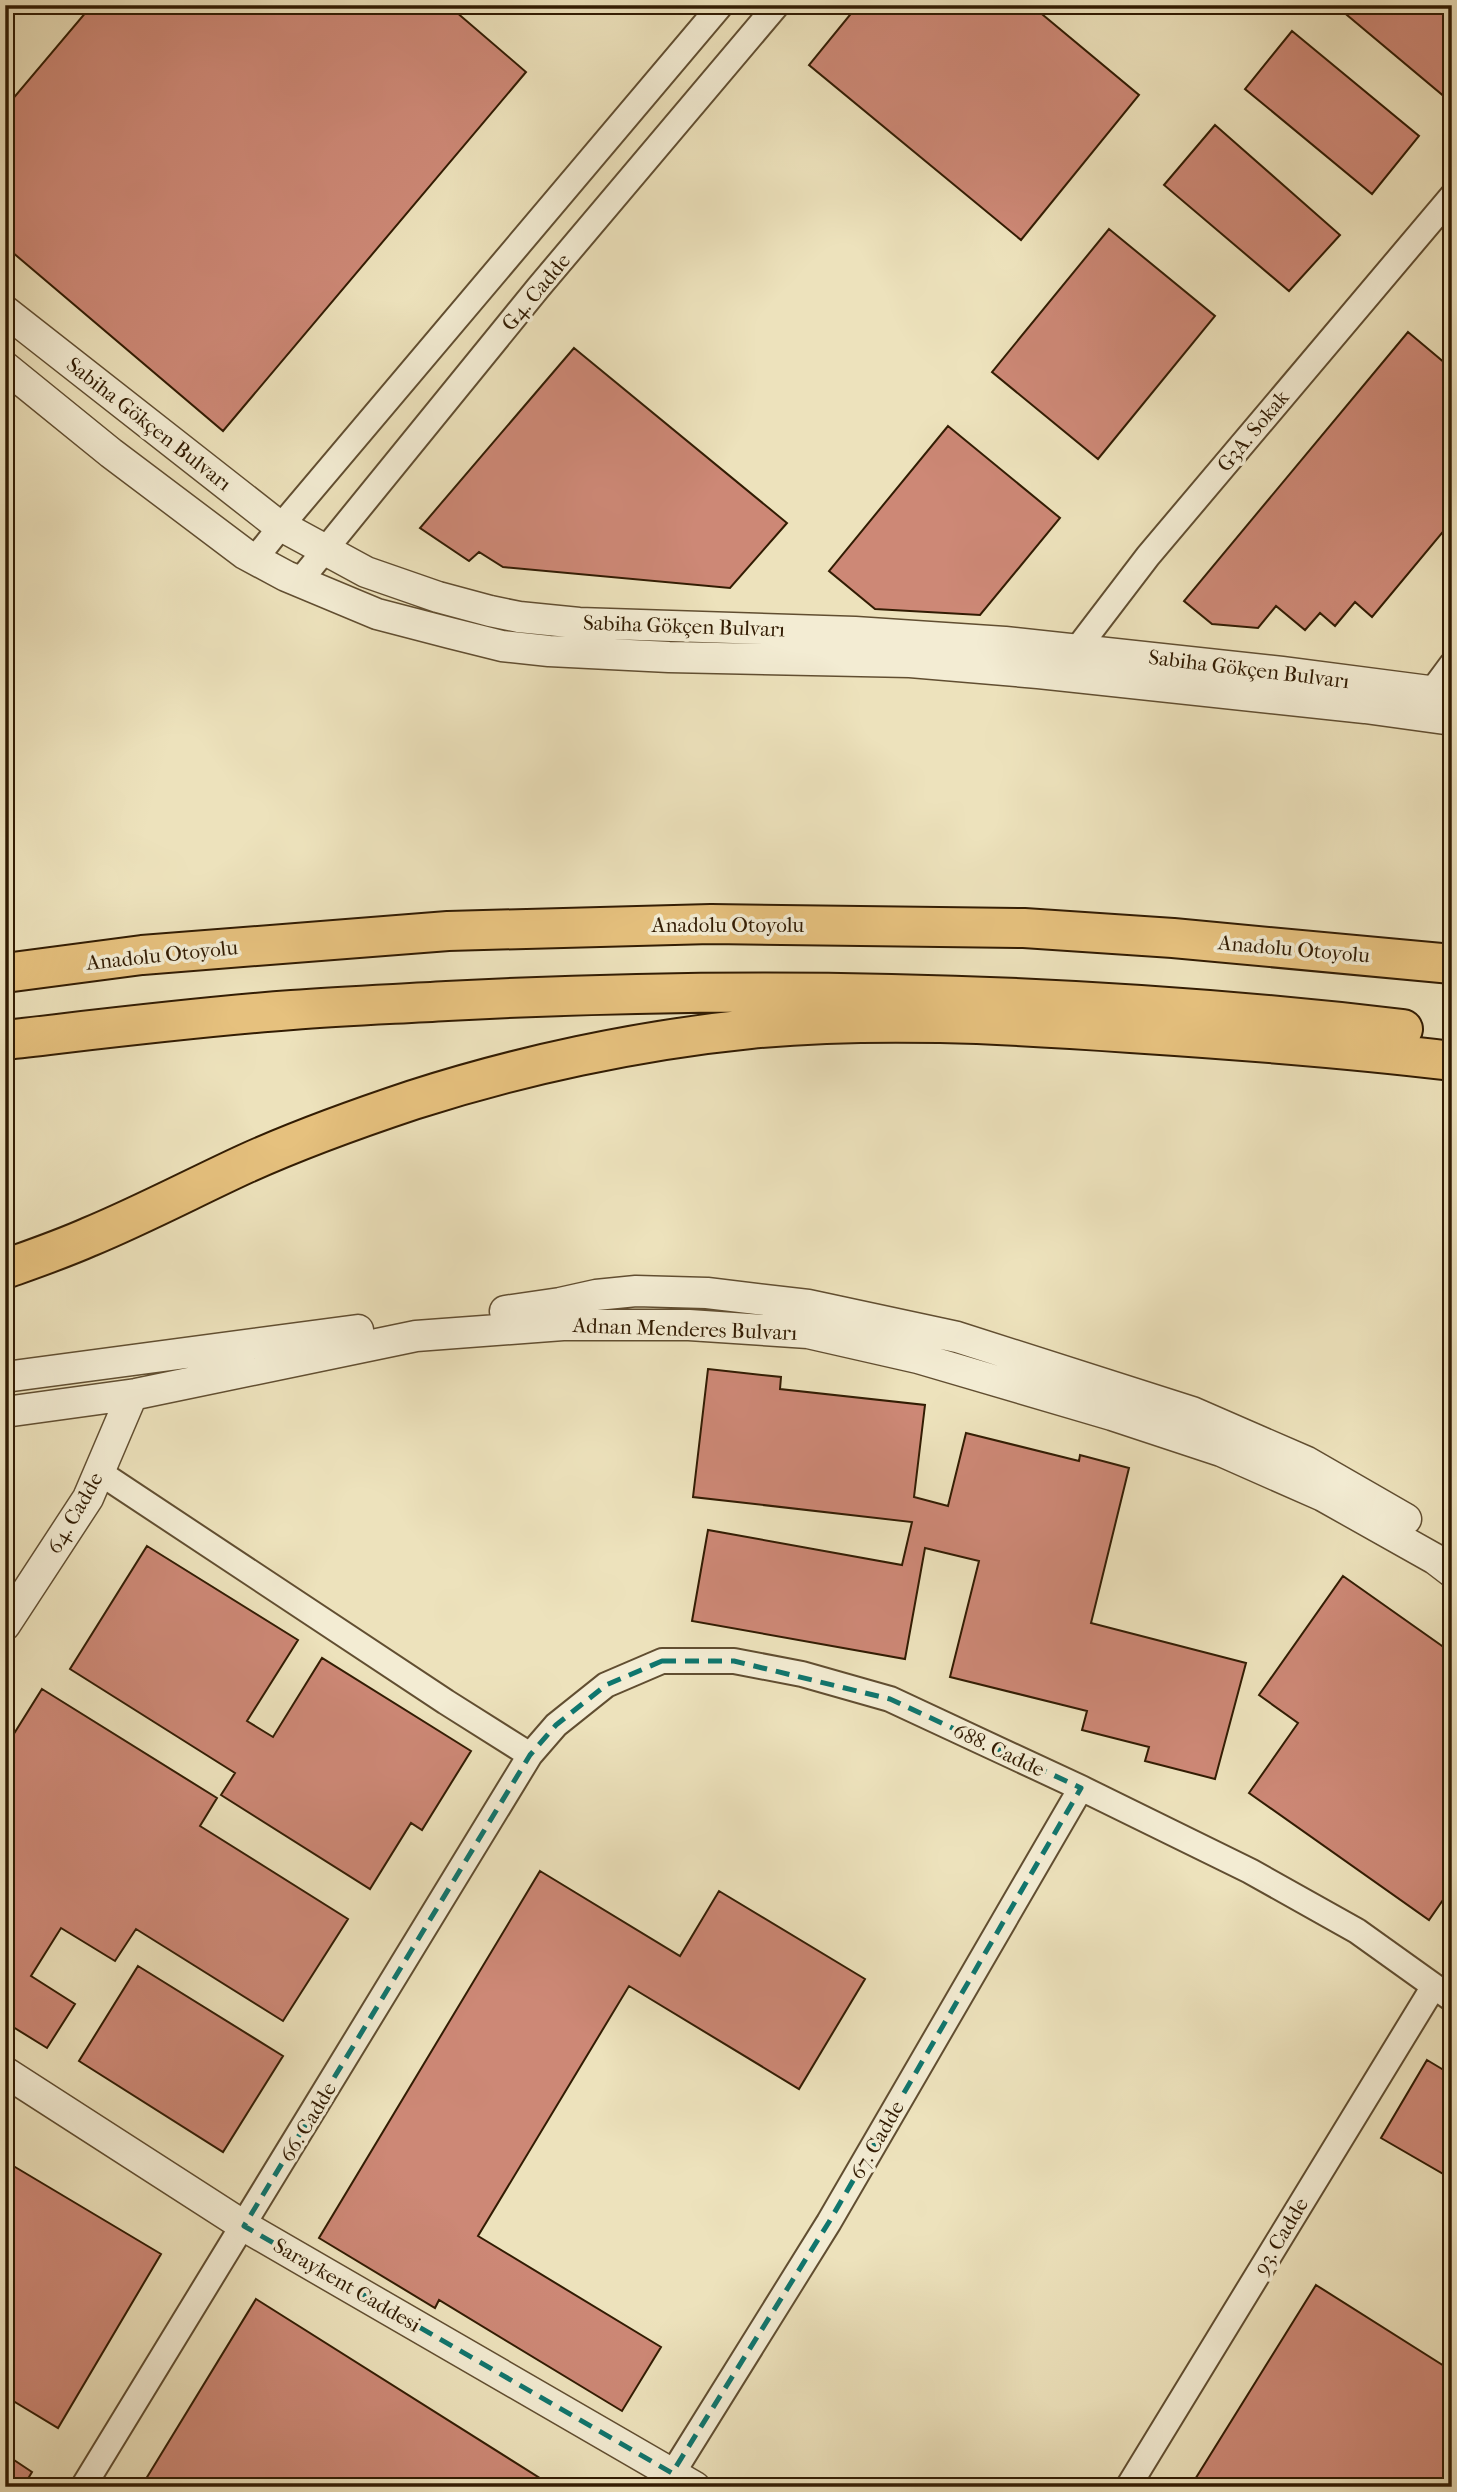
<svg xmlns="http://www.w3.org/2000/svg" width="1457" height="2492" font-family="'IM FELL French Canon',serif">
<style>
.building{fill:#cd8876;stroke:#321c03;stroke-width:2}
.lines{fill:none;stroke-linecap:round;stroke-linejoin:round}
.minor-casing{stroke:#614e31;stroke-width:28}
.tertiary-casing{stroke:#614e31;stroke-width:33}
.motorway-casing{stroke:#321c03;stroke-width:42}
.minor{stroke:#f3ecd3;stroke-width:24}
.tertiary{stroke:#f3ecd3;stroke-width:30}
.motorway{stroke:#e6c17e;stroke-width:38}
.marked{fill:none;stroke:#0f766e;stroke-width:5;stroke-dasharray:14 9;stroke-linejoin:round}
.labels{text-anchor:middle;stroke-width:7;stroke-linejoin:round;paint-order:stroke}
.street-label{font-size:21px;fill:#321c03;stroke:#f3ecd3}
</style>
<rect width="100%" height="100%" fill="#ede2bc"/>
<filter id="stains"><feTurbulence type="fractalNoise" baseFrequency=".00286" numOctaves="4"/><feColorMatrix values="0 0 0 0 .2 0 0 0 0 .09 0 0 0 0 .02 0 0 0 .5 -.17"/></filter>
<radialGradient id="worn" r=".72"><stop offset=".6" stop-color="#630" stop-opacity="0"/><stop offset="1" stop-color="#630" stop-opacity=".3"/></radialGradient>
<!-- building -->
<path class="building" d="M92,5h356l78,67 -303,359 -218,-185v-138z
M858,5h173l108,90 -118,145 -212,-175z
M1335,5h117v98z
M1292,31l127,105 -47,58 -127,-105z
M1215,125l125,110 -51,56 -125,-106z
M1109,229l106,87 -117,143 -106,-87z
M1408,332l44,37v152l-80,96 -17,-15 -20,24 -15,-13 -15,17 -29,-24 -18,22 -46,-4 -28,-23z
M574,348l213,175 -57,65 -227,-21 -24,-15 -10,9 -49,-33z
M948,426l112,92 -80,97 -105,-6 -46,-38z
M708,1369l73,8 -1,12 145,16 -11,92 34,9 18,-73 113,28 1,-6 49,13 -38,155 155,40 -31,116 -70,-18 4,-14 -67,-17 5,-19 -137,-34 29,-116 -54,-13 -20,111 -213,-38 16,-91 194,35 10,-43 -219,-25z
M147,1546l151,94 -51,81 26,16 49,-79 149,93 -49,79 -11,-7 -41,66 -149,-94 14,-22 -165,-104z
M1343,1576l109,77v234l-23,33 -180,-127 49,-70 -39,-28z
M42,1689l175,109 -17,28 148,93 -65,102 -147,-92 -21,32 -54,-33 -30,48 44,28 -28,44 -42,-26v-274z
M540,1871l140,85 39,-65 146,88 -66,110 -170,-103 -151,250 183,111 -39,64 -183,-111 -4,8 -116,-70z
M138,1966l145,90 -60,96 -144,-91z
M1427,2060l25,15v104l-71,-41z
M5,2161l156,93 -103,174 -53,-32z
M1316,2285l136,86v116h-248l-10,-6z
M256,2299l298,188h-413z
M5,2454l27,18 -9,15h-18z"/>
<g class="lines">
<!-- minor casing -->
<g class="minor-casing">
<path id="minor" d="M255,559l26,-33 440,-521
M299,582l239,-294 239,-283
M1075,666l2,-17 71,-93 304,-360
M1429,708l3,-17 20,-27
M99,1472l347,230 84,53
M83,2487l447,-732 26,-30 50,-40 56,-24h72l68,13 88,25 191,89 169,83 107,60 95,68
M664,2487l165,-265 252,-434
M1128,2487l306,-501"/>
</g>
<!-- tertiary casing -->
<g class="tertiary-casing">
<path id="tertiary" d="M5,311l269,211 92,50 72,25 52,14 29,6 60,6 276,9 150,10 277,30 170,22
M5,367l106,86 134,101 41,22 91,38 73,19 52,13 47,5 120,6 241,5 128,11 327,35 87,12
M505,1311l55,-8 36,-8 40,-4 71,2 101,12 149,32 235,75 115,50 99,57
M5,1377l353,-47
M5,1412l131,-18 280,-58 147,-11h126l119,8 110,25 194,57 109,36 102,45 112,63 17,13
M5,1625l83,-127 44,-103
M5,2072l239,154 451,261"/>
</g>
<!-- motorway casing -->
<g class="motorway-casing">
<path id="motorway" d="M5,973l137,-18 306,-24 263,-7 313,4 149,10 279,26
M5,1040c96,-11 191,-23 287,-30 52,-4 104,-6 155,-9 319,-17 639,-9 956,28
M5,1269c28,-10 57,-20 84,-32 53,-22 104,-49 156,-73 55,-25 111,-45 168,-64 105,-34 226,-60 337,-71 127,-12 254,-5 381,4 107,7 214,15 321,28"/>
</g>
<!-- minor -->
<use href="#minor" class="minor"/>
<!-- tertiary -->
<use href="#tertiary" class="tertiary"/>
<!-- motorway -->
<use href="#motorway" class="motorway"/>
</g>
<!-- marked area -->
<path class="marked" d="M662,1661h72l156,38 191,89 -252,434 -157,251 -428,-247 286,-471 26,-30 50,-40z"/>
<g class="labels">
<!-- street labels -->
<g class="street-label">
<text transform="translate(536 292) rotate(-50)" y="7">G4. Cadde</text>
<text transform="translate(149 424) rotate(38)" y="7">Sabiha Gökçen Bulvarı</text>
<text transform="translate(1253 431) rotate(-50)" y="7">G3A. Sokak</text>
<text transform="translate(684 626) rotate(2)" y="7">Sabiha Gökçen Bulvarı</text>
<text transform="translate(1249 669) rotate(7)" y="7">Sabiha Gökçen Bulvarı</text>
<text x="728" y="932">Anadolu Otoyolu</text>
<text transform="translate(1294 949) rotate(5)" y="7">Anadolu Otoyolu</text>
<text transform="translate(162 955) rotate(-6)" y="7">Anadolu Otoyolu</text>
<text transform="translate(685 1329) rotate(2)" y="7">Adnan Menderes Bulvarı</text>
<text transform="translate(75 1513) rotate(-60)" y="7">64. Cadde</text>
<text transform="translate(999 1750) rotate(25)" y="7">688. Cadde</text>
<text transform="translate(308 2122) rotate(-59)" y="7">66. Cadde</text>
<text transform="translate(877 2140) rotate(-60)" y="7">67. Cadde</text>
<text transform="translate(1281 2236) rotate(-59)" y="7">93. Cadde</text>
<text transform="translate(347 2285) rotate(30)" y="7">Saraykent Caddesi</text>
</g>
</g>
<!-- margin -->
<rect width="1457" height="2492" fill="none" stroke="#ede2bc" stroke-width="28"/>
<rect x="7" y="7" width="1443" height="2478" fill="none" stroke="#321c03" stroke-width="3.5"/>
<rect x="14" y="14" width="1429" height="2464" fill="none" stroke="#321c03" stroke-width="2"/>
<rect width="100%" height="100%" filter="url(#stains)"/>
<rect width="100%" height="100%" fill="url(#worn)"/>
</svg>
